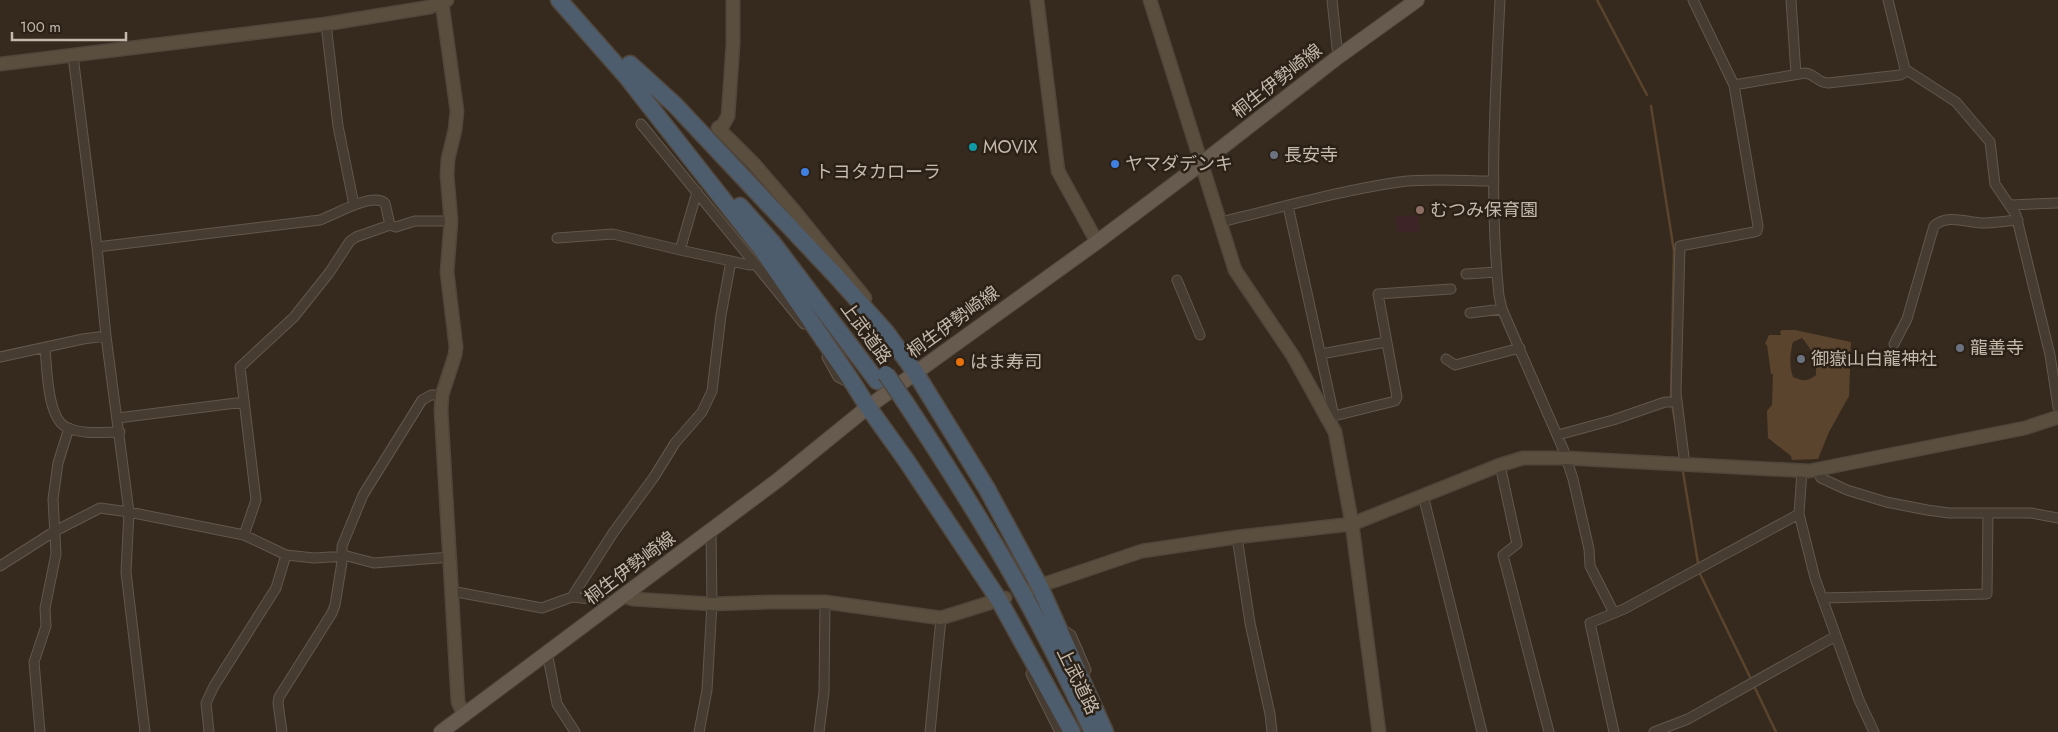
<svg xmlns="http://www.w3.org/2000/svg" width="2058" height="732" font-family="Jost,'Noto Sans JP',sans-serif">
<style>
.green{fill:#3d2527}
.water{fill:#5a442d;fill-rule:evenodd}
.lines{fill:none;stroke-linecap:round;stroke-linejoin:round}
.stream{stroke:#5a442d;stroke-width:2.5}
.street-casing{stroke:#62574c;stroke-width:11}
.secondary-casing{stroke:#50463b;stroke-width:15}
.primary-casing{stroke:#50463b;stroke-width:16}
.highway-casing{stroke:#51473c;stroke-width:19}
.street{stroke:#473c32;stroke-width:9}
.secondary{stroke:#5a4e3f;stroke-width:12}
.primary{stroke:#675b4f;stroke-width:14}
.highway{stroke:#4e5d6d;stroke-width:16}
.highway-bridge-casing{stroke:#51473c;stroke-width:19;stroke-linecap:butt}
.highway-bridge{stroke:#4e5d6d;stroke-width:16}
.culture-dot{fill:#0f9aa8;stroke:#2b2117;stroke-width:2}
.worship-dot{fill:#6b7280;stroke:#2b2117;stroke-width:2}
.shop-dot{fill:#3f7fe0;stroke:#2b2117;stroke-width:2}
.education-dot{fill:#8d6e63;stroke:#2b2117;stroke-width:2}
.food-dot{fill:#e8710a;stroke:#2b2117;stroke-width:2}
.labels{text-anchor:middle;stroke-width:5;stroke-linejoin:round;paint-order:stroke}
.street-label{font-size:18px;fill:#c4b9ab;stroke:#2b2117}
.poi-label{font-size:18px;fill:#c4b9ab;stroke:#2b2117;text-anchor:start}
</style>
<rect width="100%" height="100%" fill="#362a1e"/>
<!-- green -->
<path class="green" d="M1418,215l1,17h-22l-2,-16z"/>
<!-- water -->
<path class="water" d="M1783,330h12l56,12 -2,54 -20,36 -11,27 -26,1 -1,-4 -23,-18 -1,-27 5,-6 1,-31h-2l-4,-29 -2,-1 4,-9h12l-1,-4zM1802,338c10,12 15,21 14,37 -8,7 -14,6 -23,2 -4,-11 -3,-24 0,-35z"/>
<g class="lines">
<!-- stream -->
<path class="stream" d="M1597,0l50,95
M1651,106l23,145 -3,146 4,25
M1683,472l15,91
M1700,574l50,103
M1755,688l21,44"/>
<!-- street casing -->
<g class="street-casing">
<path id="street" d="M1332,0l6,57
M1500,0c-5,98 -11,198 -1,296l3,13 62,142 9,28 16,70 1,17 24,47
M1791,0l5,74
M1888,0l17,69 51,33 34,40 5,42 21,31 34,140 8,52
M326,24l12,102 16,79
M73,56l24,191 9,89 23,176 -3,60 19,160
M1734,85l71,-12c10,1 13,10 23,10l72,-8 7,-4
M641,124l163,200
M2010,205l48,-2
M1288,206l46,210 -3,3
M1220,222c60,-14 118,-31 179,-40 31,-4 64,-1 95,-1
M557,238l56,-4 67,16 17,-58
M97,247l223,-27c15,-5 51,-28 65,-17l5,22
M680,250l69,15 6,-1
M1466,274l31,-2
M1177,280l23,55
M1470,313l32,-4
M1894,344l13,-25 27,-93c13,-12 31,-4 47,-3 12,0 25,-2 37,-3
M45,348c2,20 2,69 21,79 15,8 38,5 54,5
M1321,354l65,-12
M0,357l83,-18 23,-3
M827,357l11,20 8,4 5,-1
M1446,359l9,6 65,-17
M1334,416l61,-15 2,-4 -19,-103 73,-5
M118,418l126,-16
M1558,435l55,-15 52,-18h11
M1500,465l17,79 -14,11 46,177
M1685,465l-9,-72 4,-147 74,-14 3,-1 1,-5 -24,-141 -41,-85
M1802,471l-3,43 16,64 44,122 15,32
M1817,471l4,7 26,12 39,12 41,8 22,3h82l27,5
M1423,495l59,237
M244,535l12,-35 -16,-133 54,-50 35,-44 21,-32 6,-4 34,-12 6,2 19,-6h36
M1237,537l13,86 20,91 2,18
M0,566l55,-35 45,-23 29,4 115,23 42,20 28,3 33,-2 27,7 77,-6
M451,591l91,17 30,-11 30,3 5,1 4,5
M572,597l41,-64 41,-56 21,-34 27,-31 10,-21 9,-76 10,-54
M1822,598l165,-4 1,-81
M1062,629l9,6 15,35
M547,652l10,52 18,28
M1031,674l29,58
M40,732l-6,-70 12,-36 -1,-18 11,-54 -3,-55 5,-36 11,-35
M209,732l-3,-29 8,-17 62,-98 10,-33
M282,732l-4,-29 1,-6 53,-84 3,-8 7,-43v-16l21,-51 59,-95 9,-5h11
M699,732l8,-42 5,-86 -1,-73
M819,732l5,-40 1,-90
M930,732l11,-114
M1614,732l-24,-109 34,-14 175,-95
M1654,732l34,-13 148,-83"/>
</g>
<!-- secondary casing -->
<g class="secondary-casing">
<path id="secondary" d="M733,0v44l-5,72 -5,9 -5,3 36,36 42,49 69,85
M1037,0l21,171 39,71
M1150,0l85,270 58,86 42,76 17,92 27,208
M442,3l15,108 -2,19 -7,29 -1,16 4,46 -4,51 9,75 -1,8 -13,40 -1,15 17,292 6,13
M0,64l326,-40 104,-17 17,-7
M1030,589l112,-38 95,-14 115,-13 148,-59 23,-7h43l243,13 216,-43 33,-11
M623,596l10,3 79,5 61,-2h52l116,16 64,-20"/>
</g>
<!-- primary casing -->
<g class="primary-casing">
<path id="primary" d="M441,732l337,-252 90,-73 229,-165 105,-79 136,-106 79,-57"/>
</g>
<!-- highway casing -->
<g class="highway-casing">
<path id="highway" d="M559,0l74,84
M630,64l45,41 161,171 50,56 29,40 72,117 52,96 66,147
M626,76l135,172 90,132 17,27 38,53 93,140 73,132
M740,206l32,36 105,139
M905,402c39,59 77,119 112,181 27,48 52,99 76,149"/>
</g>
<!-- street -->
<use href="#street" class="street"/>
<!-- secondary -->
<use href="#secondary" class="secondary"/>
<!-- primary -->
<use href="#primary" class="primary"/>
<!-- highway -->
<use href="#highway" class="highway"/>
<!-- highway-bridge casing -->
<g class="highway-bridge-casing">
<path id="highway-bridge" d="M886,374l19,28"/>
</g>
<!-- highway-bridge -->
<use href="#highway-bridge" class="highway-bridge"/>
</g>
<!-- markers -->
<circle class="culture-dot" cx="973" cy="147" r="5"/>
<g class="worship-dot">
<circle cx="1274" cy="155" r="5"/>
<circle cx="1960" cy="348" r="5"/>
<circle cx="1801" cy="359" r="5"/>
</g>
<g class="shop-dot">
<circle cx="1115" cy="164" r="5"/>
<circle cx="805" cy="172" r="5"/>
</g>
<circle class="education-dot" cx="1420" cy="210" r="5"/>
<circle class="food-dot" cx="960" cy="362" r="5"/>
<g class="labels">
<!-- street labels -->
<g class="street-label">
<text transform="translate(1277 81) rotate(-38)" y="6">桐生伊勢崎線</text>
<text transform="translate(953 322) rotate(-36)" y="6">桐生伊勢崎線</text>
<text transform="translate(866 333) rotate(54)" y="6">上武道路</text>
<text transform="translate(630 568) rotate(-37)" y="6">桐生伊勢崎線</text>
<text transform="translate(1078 681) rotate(64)" y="6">上武道路</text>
</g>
<!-- poi labels -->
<g class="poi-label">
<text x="983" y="153">MOVIX</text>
<text x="1284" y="161">長安寺</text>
<text x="1125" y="170">ヤマダデンキ</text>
<text x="815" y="178">トヨタカローラ</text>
<text x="1430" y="216">むつみ保育園</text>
<text x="1970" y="354">龍善寺</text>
<text x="1811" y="365">御嶽山白龍神社</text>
<text x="970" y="368">はま寿司</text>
</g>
</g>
<!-- scale -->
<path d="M12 32v8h114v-8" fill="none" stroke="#c4b9ab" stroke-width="2.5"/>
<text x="20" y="32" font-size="15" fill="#c4b9ab" stroke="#2b2117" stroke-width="4" paint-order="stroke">100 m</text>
</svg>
